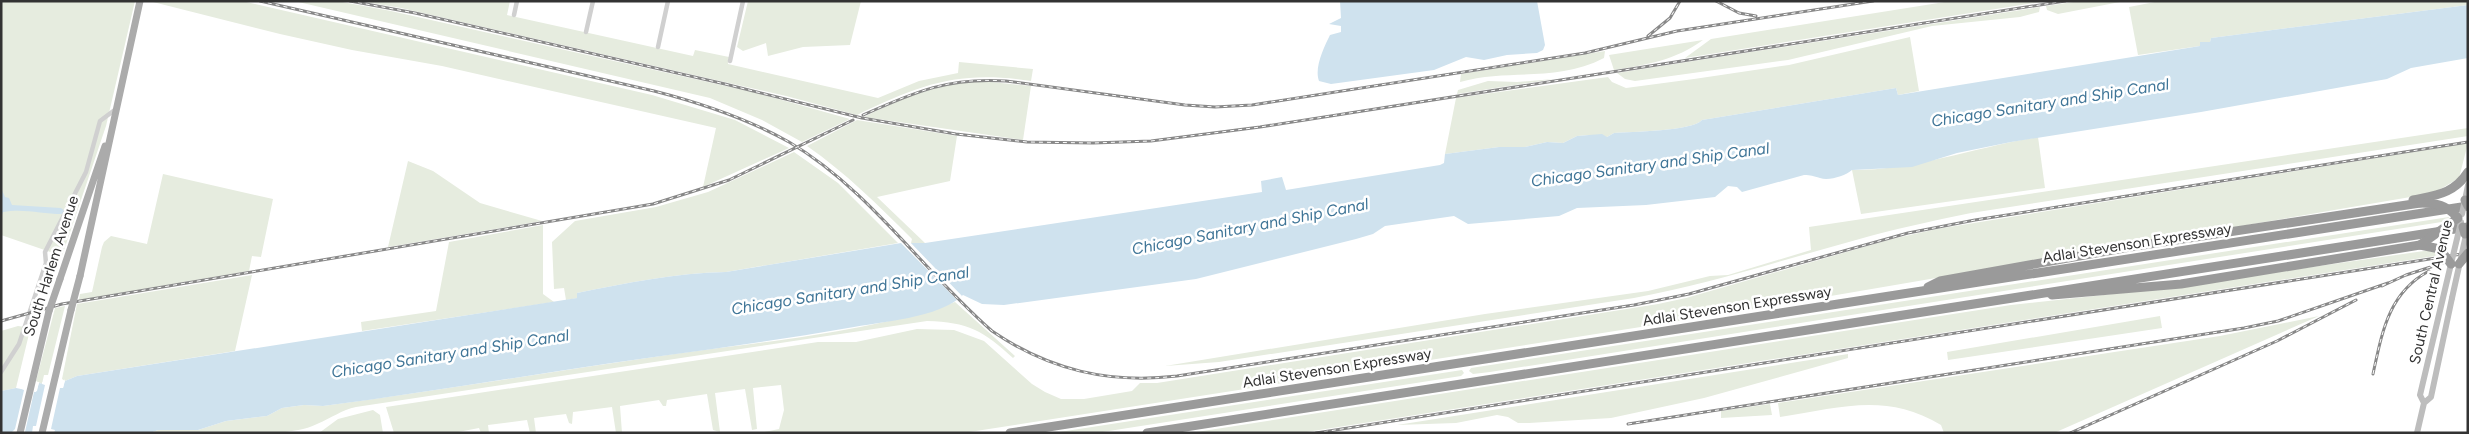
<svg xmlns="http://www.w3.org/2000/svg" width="2469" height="434" font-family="Figtree,sans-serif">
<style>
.green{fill:#e6ecdf}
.water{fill:#cfe2ee}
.pier{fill:#fff}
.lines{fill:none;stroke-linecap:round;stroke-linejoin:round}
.minor{stroke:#d0d0d0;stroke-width:4.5}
.secondary{stroke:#bdbdbd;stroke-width:6}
.primary{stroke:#ababab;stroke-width:7}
.motorway{stroke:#9a9a9a;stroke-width:9}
.rail-casing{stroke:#888;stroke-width:3}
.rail{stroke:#fff;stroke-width:1;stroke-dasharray:4;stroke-linecap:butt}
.secondary-bridge{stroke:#bdbdbd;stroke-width:6}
.primary-bridge{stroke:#ababab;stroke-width:7}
.motorway-bridge{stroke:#9a9a9a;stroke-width:9}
.labels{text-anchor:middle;stroke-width:5;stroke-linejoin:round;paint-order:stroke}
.street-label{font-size:15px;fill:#333;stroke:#fff}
.water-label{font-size:16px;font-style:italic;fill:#3f7597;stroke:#fff}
</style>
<rect width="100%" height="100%" fill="#fff"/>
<!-- green -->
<path class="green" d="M1,1h134l-29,125 -44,130 -61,-21z
M149,1h93l410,94 83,25 54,28 -86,39 13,-59 -274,-62 -90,-16 -72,-16z
M294,1h43l54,10 366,82 93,26 -48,23 -40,-22 -52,-22z
M359,1h151l-3,14 186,41 2,-6 34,7 -1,7 150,34 41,-17 39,-8 1,-11 74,7 -2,12c-73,-11 -109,3 -174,34l-71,-19 -385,-88z
M748,1h113l-11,44 -47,2 -35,9 -2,-13 -23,8 -6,-4z
M1951,1l90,1 -356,56 26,-19z
M2080,1h45l-67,13 -11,-4 -1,-4z
M2160,1h308v4l-257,33 -1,4 -10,4 -62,9 -9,-48z
M2040,7l-1,5 -19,5 -88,9 -144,34 -153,21 -10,-2 -8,-6z
M1910,37l9,54 -21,4 -2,-7 -194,32c-9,11 -72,12 -88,13l-7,4 -18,-2 -12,1 -14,7 -16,-1 -22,5h-26l-54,7 11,-56 152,-21 4,5 14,6 68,-9 95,-14z
M1703,40c-27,20 -57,25 -89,30l-5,-15z
M1605,51l-1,7c-48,25 -95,10 -144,24l1,-8z
M1554,79l-97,15 1,-4 30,-9 29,1z
M981,81l50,5 -8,54 -159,-23c38,-19 74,-34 117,-36z
M857,120l100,16 -7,45 -73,16 48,46h-14l1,-4c-34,-34 -66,-66 -105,-93z
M2468,128v8l-497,77c-39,8 -77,16 -115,27 -74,20 -146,44 -222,58l-415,64 -54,4 320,-52 163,-23 62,-15 18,-1 83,-25 -2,-23z
M2038,137l7,51 -184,26 -9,-44c64,0 123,-23 186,-33z
M2468,143l-9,35 -25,15 -691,118 -780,122h-203l19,-4 5,-19 -3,-25 -28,3 4,41 -5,1 -7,-41 -30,4 5,39 -7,-2 -6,-36 -40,6 -1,6h-3l-4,-6 -39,6 2,27h-6l-4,-26 -39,5 -1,12 -3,-1 -3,-9 -32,4 2,15h-6l-3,-13 -39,5 1,8h-8l-2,-5 -26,5h-59l-8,-26 432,-65h38l61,-13 37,1 30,11 48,43 13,8 16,7h23l48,-8 8,-8h17l501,-79 28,-6 206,-59 45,-10z
M794,152l44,31 60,60 -172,29c-51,1 -100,11 -149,21l1,5 -12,2 -2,-12 -10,1 -2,-47 23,-21 81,-14 52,-15z
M408,161l25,10 47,32 62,18 -154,26z
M163,174l110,25 -12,58 -9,-1 -3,15 -170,29 1,-6 12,-2 10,-45 2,-5 7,-6 36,8z
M2449,217l-1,4 -958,151 -17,2 -4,-3 2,-3z
M543,225v69l11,8 -192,29 -1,-9 75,-11 13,-69z
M2431,250l10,5 -1141,178h-110l821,-128 139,-15z
M252,275l-17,76 -158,25 -12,5 -3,-2 15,-75z
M955,302l60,54 -2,2c-29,-27 -45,-36 -86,-37l-571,86c-14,3 -25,11 -39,17 -12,6 -25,7 -38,9h-129l8,-3h40l28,-9 41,-5 15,-8 22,-3 19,1c117,-16 234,-35 351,-52 94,-13 192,-21 281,-52z
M65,306l-17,69h-4l-2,9 -6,-3 19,-73z
M2160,316l2,12 -214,32 -1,-8z
M2319,316l-265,117h-110l-3,-8c-56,-33 -100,-17 -161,-8l-2,-14 442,-67z
M18,326l7,1 4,7 -13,54 -15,3v-60z
M1848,354v4l-144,40 -93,20 -82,5h-11l-10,-6 -11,-2 -41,8 -59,2z
M1462,370l2,3 -3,3 -365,57h-43z
M1770,404l2,11 -51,3v-7z
M373,410l7,5 3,18h-64l19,-14z"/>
<!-- water -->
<path class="water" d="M1340,1h197l8,44 -2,5 -6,3 -30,2 -23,5 -18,-3 -32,13 -103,14 -12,-3c-5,-13 5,-34 11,-46l11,-3v-6l-12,-2 12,-6z
M2468,5v53l-57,10 -24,11 -186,33 -190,30 -54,11 -45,14 -60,3c-7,6 -23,11 -32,8 -7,-2 -9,-3 -16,-3l-62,17 -5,-5 -9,-1 -13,11 -69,8 -69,3 -18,8 -91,8 -14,-8 -69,10 -12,8 -17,5 -160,40 -192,26 -22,-1 -19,-9c-23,23 -84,27 -115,33 -96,17 -193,28 -289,43 -78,12 -157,25 -236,35l-19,-1 -22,3 -15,8 -41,5 -28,9h-40l-8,3h-149v-42l15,-3 20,4 3,-9 24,5 2,-7 12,-5 500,-78v-5c49,-10 98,-20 149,-21l175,-29h24l337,-51 -1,-11 21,-4 4,13 154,-25 4,-2 1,-9 54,-7h26l22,-5 16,1 14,-7 12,-1 13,-1 5,3 7,-4c16,-1 79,-2 88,-13l194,-32 2,7 302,-49v-4h10l1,-4z
M1,188l4,9 4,1 3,7 49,3 4,3 -3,3c-20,0 -39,-6 -59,-2l-2,5z"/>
<!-- pier -->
<path class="pier" d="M903,240h5l54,56 -4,5 -57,-58z
M65,379l-2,9h-3l-9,41 4,1 -1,3h-22l1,-7h3l9,-41 -3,-1v-2l18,4z
M38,382h1l-2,9 -3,1 -9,40 4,1h-18l4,-4 9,-39 -4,-2 1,-2 14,3z"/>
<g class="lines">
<!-- minor -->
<path class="minor" d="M514,15l3,-14
M586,32l7,-31
M658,47l10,-46
M730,61l13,-60
M1,372l18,-28 27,-81 -1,-11 41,-80 14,-51 16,-12"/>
<!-- secondary -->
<path class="secondary" d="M2465,200l3,-15
M2424,403l-4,-8 31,-131
M2417,433l7,-30 7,-6 21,-99"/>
<!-- primary -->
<path class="primary" d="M80,276l60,-275
M60,279l45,-133
M20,433l29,-122
M42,433l29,-123"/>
<!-- motorway -->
<path class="motorway" d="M2413,200c23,-5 41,-6 55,-28
M1928,287l12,-6 190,-34 290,-44
M2052,295l129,-11 239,-39
M1010,433l1458,-227
M1147,433l1321,-206"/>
<!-- rail casing -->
<g class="rail-casing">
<path id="rail" d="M260,1l394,90c47,12 92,27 135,51 80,47 134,129 203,189 57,39 117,53 185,45l457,-71 55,-11 219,-61 67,-13 493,-78
M350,1l65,12 310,71 137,34 94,16 71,8 66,1 58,-2 109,-14 805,-126
M1716,1l23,12 17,3
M1648,36l22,-18 10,-17
M863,115c52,-23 85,-38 143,-34l179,24 30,2 37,-2 333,-52 92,-22 196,-30
M2382,286l24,-11 37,-12
M1,321l61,-17 591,-100 76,-24 124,-60
M2373,374c9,-41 15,-81 56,-103
M1628,424l616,-96 34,-7 110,-38
M1316,433l1152,-180
M2070,433l207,-92 79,-41"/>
</g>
<!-- rail -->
<use href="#rail" class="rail"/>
<!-- secondary-bridge -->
<path class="secondary-bridge" d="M2462,214l3,-14
M2451,264l10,-42
M2452,298l16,-72"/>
<!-- primary-bridge -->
<path class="primary-bridge" d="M71,310l9,-34
M49,311l11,-32"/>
<!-- motorway-bridge -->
<path class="motorway-bridge" d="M2465,200l3,6
M2463,227l2,7
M2420,245l38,-27c-11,-13 -22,-15 -38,-15
M2420,245l20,4 11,15
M2459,264l9,-11"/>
</g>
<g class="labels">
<!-- street labels -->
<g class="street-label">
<text transform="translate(2137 243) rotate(-9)" y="5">Adlai Stevenson Expressway</text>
<text transform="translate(51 266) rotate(-72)" y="5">South Harlem Avenue</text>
<text transform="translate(2431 292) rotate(-77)" y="5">South Central Avenue</text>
<text transform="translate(1737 306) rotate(-9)" y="5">Adlai Stevenson Expressway</text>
<text transform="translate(1337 368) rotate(-9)" y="5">Adlai Stevenson Expressway</text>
</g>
<!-- water labels -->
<g class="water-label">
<text transform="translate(2050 102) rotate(-9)" y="6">Chicago Sanitary and Ship Canal</text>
<text transform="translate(1650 164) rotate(-8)" y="6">Chicago Sanitary and Ship Canal</text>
<text transform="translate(1250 226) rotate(-11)" y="6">Chicago Sanitary and Ship Canal</text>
<text transform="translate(850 290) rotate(-9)" y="6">Chicago Sanitary and Ship Canal</text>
<text transform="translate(450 353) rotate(-9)" y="6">Chicago Sanitary and Ship Canal</text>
</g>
</g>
<!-- border -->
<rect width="2469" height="434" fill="none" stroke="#333333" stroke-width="5"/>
</svg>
